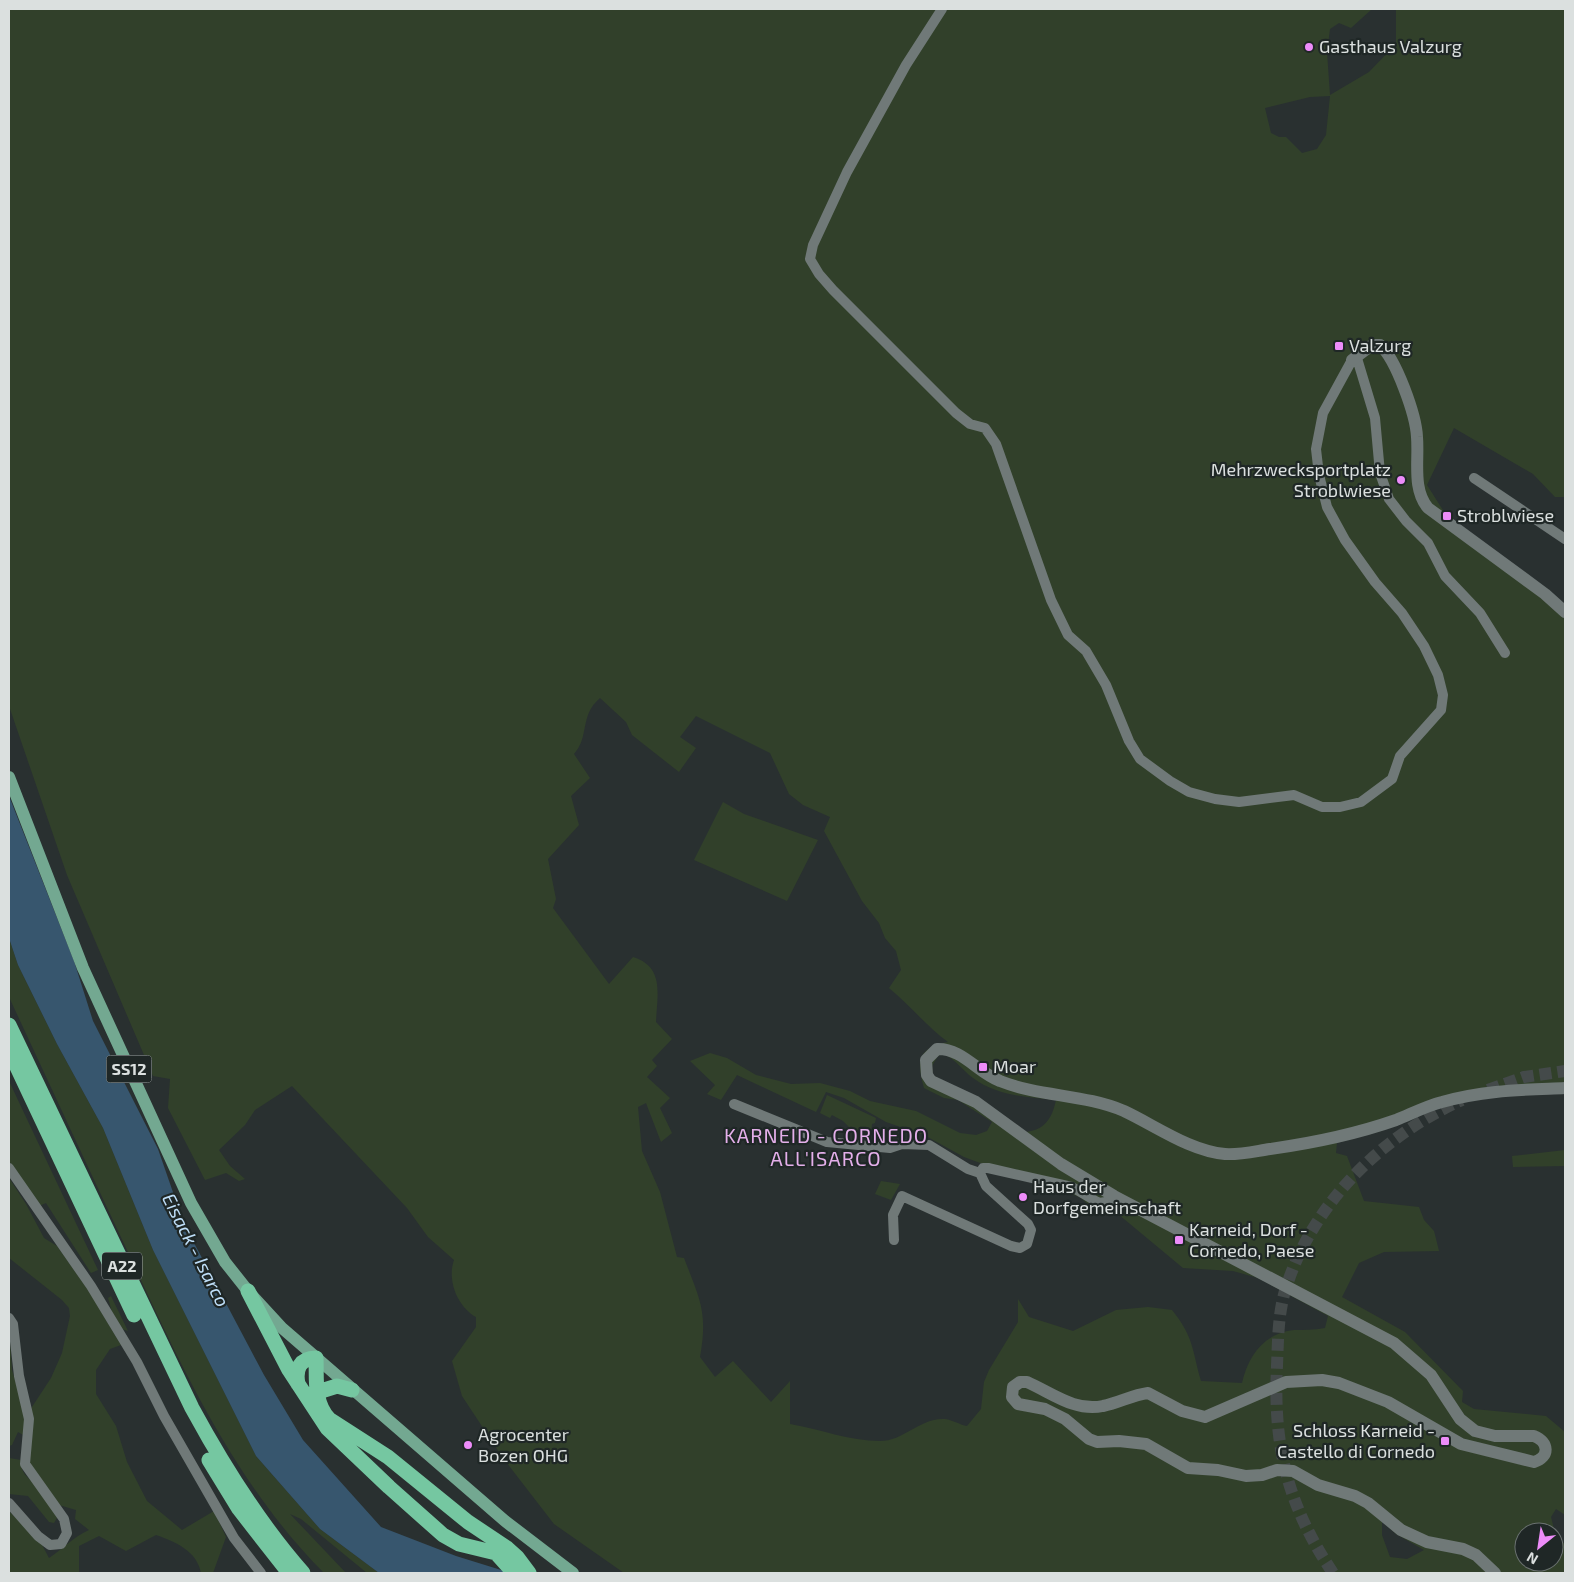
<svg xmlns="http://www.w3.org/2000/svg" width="1574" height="1582" font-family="'Exo 2',sans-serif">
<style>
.green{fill:#31402a;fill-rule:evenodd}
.water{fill:#37566e}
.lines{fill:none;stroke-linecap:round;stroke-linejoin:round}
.primary-tunnel{stroke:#444a4a;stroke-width:12;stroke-dasharray:12 6;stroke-linecap:butt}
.street{stroke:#707978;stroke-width:10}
.secondary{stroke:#707978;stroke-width:12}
.primary{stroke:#73a891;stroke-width:12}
.highway{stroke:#75c7a1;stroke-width:15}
.poi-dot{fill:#ed8cf9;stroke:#1f2726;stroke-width:2}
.labels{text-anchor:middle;stroke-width:4.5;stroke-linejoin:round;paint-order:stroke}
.shield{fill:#1f2726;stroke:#a3a8a8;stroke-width:1}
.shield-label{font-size:16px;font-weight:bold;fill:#dbe0df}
.poi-label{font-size:18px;fill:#dbe0df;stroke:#1f2726;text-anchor:start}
.water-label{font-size:19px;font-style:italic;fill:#bedef8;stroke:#1f2726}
.quarter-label{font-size:20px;letter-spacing:1px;fill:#e4afea;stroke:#1f2726}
</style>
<rect width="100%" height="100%" fill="#293030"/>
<!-- green -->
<path class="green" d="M9,9h1363l-21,19 -12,-5 -9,6 -3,23 3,43 39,-23 27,-28v-35h169v488h-10l-22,-23 -79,-46 -27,57 26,41 53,41 59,52v474l-86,3 -38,11 -60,24 -44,12 -1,10 11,3 17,45 55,6 5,13 10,11 5,20 -55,1 -25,11 -17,34 63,35 58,59 -1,11 12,7 72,7 19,16v83l-9,-6 -5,8 5,20 9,7v29h-941l-70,-49 -51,-66 -41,-62 -10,-35 24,-34v-10c-19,-11 -29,-37 -22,-57l-26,-23 -21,-29 -115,-122 -37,24 -10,15 -26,25 11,16 15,13 -6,2 -13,-8 -21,7 -37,-72 2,-29 -17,-3 -86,-201 -58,-169zM1330,96l-4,39 -9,14 -15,4 -16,-16h-7l-8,-4 -6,-25 45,-11zM600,698l26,24 6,13 47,37 17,-24 -16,-11 16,-21 74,37 19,41 14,11 27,12 -6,14 38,70 17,22 6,15 11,13 5,19 -12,18c21,17 37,38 59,54 -30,6 -32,18 -24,46l20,10 14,2 34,22 -5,9 -11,4 -16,-2 -44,-22 -46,-10 -20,-10 -30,-8 -29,1 -35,-9 -29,-17 -17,-5 -20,8 25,24 -8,9 14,6 16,-25 79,37 10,-20 18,6 42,24 38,13 40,22 81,30 25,6 11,5 15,14 16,-3 71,59 50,3 25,7 70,38 -3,12c-11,2 -21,2 -31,2 -30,3 -46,26 -52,53l-41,-2c-9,-31 -7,-44 -29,-71l-24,-3 -32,3 -43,21 -44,-14 -11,-18v23l-29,48 -5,12 -3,27 -14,17c-7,-1 -14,-6 -22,-7 -24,-2 -41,22 -65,22 -31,0 -60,-12 -90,-17v-43l-19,21 -38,-41 -18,16 -15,-20c8,-45 0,-57 -16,-99l-7,-1 -17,-65 -18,-41 -4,-44 8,-4 15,39 11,-9 -12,-25 10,-10 -23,-21 10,-11 -5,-6 20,-21 -16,-17c1,-27 9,-55 -23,-65l-24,27 -56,-76 3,-9 -8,-40 31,-34 -8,-29 19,-18 -16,-24c16,-18 5,-38 26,-56zM943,1054c13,5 19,16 30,24 24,18 54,19 83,22 -4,19 -12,31 -32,32l-91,-57 -1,-9 6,-10zM1382,1521l14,13 28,16 -17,9 -17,-2 -8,-22zM1524,1532h30v30h-30z
M723,802l21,12 74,26 -31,61 -93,-41z
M9,938l9,27 39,79 46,84 50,122 103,206 64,73 59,44h-12l-66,-54 -11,-5 56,59h-22c-90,-90 -144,-209 -197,-323 -40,-85 -79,-169 -118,-253z
M9,1081l89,189 -7,3 -45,-70 -7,3 -30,-45z
M827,1095l49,23 -1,5 -3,1 -1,8 -19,-2 -9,-9 -11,-6 -2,3 -10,-5z
M1565,1150v16l-52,1 -1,-11z
M9,1178l17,26 18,34 13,8 32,45 32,54 -11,4 -14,21v24l20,32 11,36 20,39 35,29 32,-19 12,26 -13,36h-12c-4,-22 -25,-31 -45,-38l-30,16 -27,-15 -20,10v27h-70v-62l32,32 8,15c15,-10 23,-20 40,-28l-14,-11 1,-9 -17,-5 -29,-41v-54l21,-32 11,-25 8,-37 -1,-8 -7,-8 -53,-42z
M881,1181l19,3 -9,16 -16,-6z
M111,1296l17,35 -6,-2 -10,-17 -4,-14z
M9,1327l3,43 15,51 -2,15 -7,-4 -6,13 -3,1z
M9,1458l12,2c0,15 7,17 16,26 8,9 15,21 21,30l-4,7 -5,-1 -21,-26 -19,-2z"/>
<!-- water -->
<path class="water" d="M9,796l65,165 19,60 65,128 26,75 80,151 39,65 78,87 75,29 55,17h-132l-59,-44 -64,-73 -103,-206 -50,-122 -46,-84 -39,-79 -9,-27z"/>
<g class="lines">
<!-- primary-tunnel -->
<path class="primary-tunnel" d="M1488,1090l36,-13 41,-6
M1333,1573c-45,-67 -60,-126 -56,-207 1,-25 1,-51 8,-75 26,-86 96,-155 177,-191"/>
<!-- street -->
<path class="street" d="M942,9l-36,56 -59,107 -34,73 -3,14 9,15 14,16 123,123 14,11 15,4 11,16 55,156 17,35 18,16 20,34 23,56 11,18 30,22 19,11 26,7 24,3 55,-7 28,12h18l21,-5 31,-23 8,-23 41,-46 2,-15 -5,-20 -14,-29 -22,-33 -27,-31 -30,-42 -18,-33 -8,-32 -3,-26 7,-36 29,-53
M1356,355l19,63 5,55 9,26 17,22 22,22 17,33 35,37 25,40
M1474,478l91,61
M734,1104l93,38 63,6 12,-4 27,1 39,24 12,4
M9,1168l82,118 46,76 27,54 70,122 27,35
M980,1173l3,-5h5l84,19 27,16 13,-2 2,-5
M894,1240l-1,-25 9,-19 109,50 9,2 7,-4 4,-14 -3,-6 -42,-38 -6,-13
M9,1318l4,6 6,52 10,43 -4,45 39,55 3,14 -6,11 -11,1 -12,-9 -29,-33"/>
<!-- secondary -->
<path class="secondary" d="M1352,360l20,-15h8c16,14 36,70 37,92 2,24 -5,52 11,71l117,86 20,18
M1495,1573l-19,-18 -13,-6 -36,-7 -26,-12 -33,-27 -13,-7 -37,-11 -25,-14 -16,-1 -15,5 -16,1 -28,-6 -30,-2 -42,-24 -27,-3 -22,1 -8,-3 -24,-20 -20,-10 -27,-5 -6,-7 1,-10 7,-5h7c25,11 48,30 76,24 16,-3 29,-11 45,-13l34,18 23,6 81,-35 36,-2 17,3 49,19 73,42 73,18c16,-5 15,-20 0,-26h-39l-20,-5 -15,-12 -29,-44 -37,-32 -280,-147 -53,-32 -85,-62 -45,-21 -4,-6 -1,-15 11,-11c25,-1 41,24 63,32 40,16 84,13 124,30 32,15 66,40 101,43 15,1 31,-3 45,-5 43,-6 86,-15 126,-29 15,-6 30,-14 46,-18 43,-12 79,-12 123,-14"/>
<!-- primary -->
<path class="primary" d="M9,777l74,191 108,235 34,59 23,29 34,37 223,193 68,52"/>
<!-- highway -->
<path class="highway" d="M9,1025l183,383c32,59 67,115 111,165
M9,1050l125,265
M248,1291l41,79 38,58 62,59 54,48 16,9 37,9 18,20
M298,1384c-3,-15 2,-26 18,-26 1,21 -3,44 13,61l59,38 80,65 39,26 10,9 12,16
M318,1392l19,-6 15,4
M209,1460l30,49 50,64"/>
</g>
<!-- markers -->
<g class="poi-dot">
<circle cx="1309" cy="47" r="5"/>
<rect x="1334" y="341" width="10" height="10" rx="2.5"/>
<circle cx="1401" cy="480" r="5"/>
<rect x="1442" y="511" width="10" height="10" rx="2.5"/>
<rect x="978" y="1062" width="10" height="10" rx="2.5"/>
<circle cx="1023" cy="1197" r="5"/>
<rect x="1174" y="1235" width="10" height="10" rx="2.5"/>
<rect x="1440" y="1436" width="10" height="10" rx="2.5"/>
<circle cx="468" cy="1445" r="5"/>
</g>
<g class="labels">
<!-- shield labels -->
<g class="shield">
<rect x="106.5" y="1055.5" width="45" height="27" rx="4"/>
<rect x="102" y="1252.5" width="40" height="27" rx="4"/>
</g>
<g class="shield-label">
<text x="129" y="1075">SS12</text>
<text x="122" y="1272">A22</text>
</g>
<!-- poi labels -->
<g class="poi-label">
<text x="1319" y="53">Gasthaus Valzurg</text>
<text x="1349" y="352">Valzurg</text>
<text x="1391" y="476" text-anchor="end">Mehrzwecksportplatz<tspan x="1391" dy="21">Stroblwiese</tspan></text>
<text x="1457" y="522">Stroblwiese</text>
<text x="993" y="1073">Moar</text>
<text x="1033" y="1193">Haus der<tspan x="1033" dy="21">Dorfgemeinschaft</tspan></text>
<text x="1189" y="1236">Karneid, Dorf -<tspan x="1189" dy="21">Cornedo, Paese</tspan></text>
<text x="1435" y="1437" text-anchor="end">Schloss Karneid -<tspan x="1435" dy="21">Castello di Cornedo</tspan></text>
<text x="478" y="1441">Agrocenter<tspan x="478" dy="21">Bozen OHG</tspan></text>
</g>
<!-- water labels -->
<g class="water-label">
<text transform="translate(196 1250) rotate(63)" y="7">Eisack - Isarco</text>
</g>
<!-- quarter labels -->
<g class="quarter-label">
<text x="826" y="1143">KARNEID - CORNEDO<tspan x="826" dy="23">ALL'ISARCO</tspan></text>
</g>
</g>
<!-- border -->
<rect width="1574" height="1582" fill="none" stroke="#dbe0df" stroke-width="20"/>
<!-- north arrow -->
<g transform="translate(1539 1547) rotate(210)"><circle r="24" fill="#1f2726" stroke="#6a7170"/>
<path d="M0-4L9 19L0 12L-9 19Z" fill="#ed8cf9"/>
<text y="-8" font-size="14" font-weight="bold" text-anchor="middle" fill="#dbe0df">N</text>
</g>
</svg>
